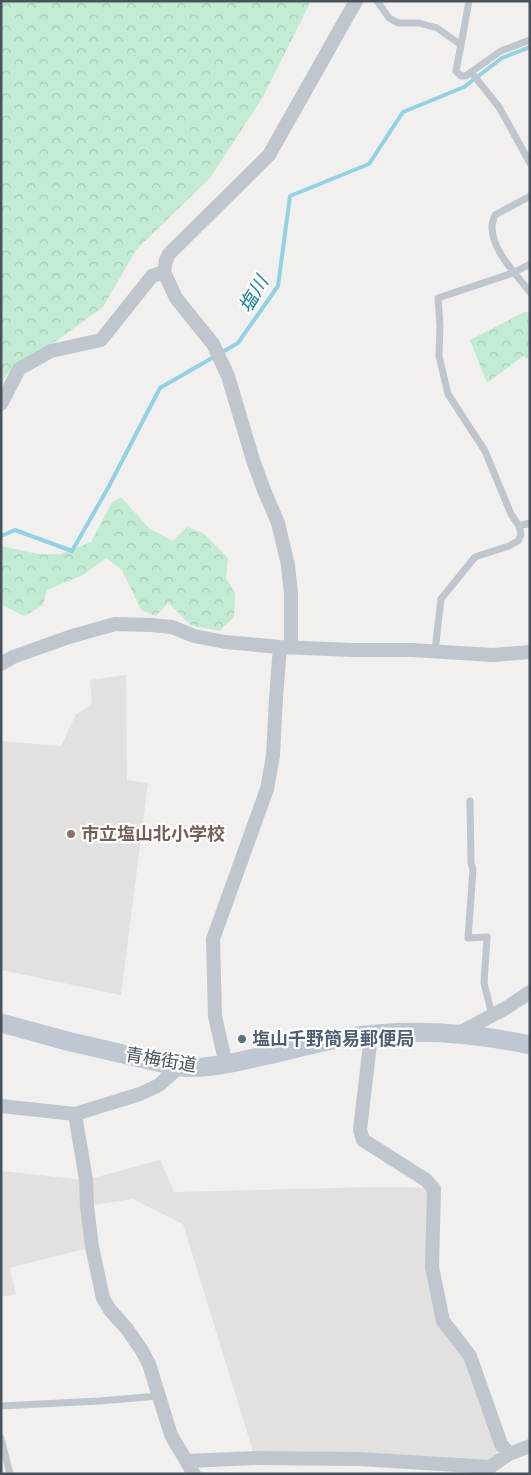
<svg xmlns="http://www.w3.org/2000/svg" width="531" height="1475" font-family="Figtree,'Noto Sans JP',sans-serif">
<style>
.education{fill:#e3e1e0}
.forest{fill:url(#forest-crowns)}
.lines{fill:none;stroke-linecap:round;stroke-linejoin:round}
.stream{stroke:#92d2e5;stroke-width:4}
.lane{stroke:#bfc6cd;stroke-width:7}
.street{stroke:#bfc6cd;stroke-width:14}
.secondary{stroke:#bec7d2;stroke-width:19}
.education-dot{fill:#8d6e63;stroke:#fff;stroke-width:2}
.service-dot{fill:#5c6f8a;stroke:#fff;stroke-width:2}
.labels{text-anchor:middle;stroke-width:4.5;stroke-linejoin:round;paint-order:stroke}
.education-label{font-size:18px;font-weight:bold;fill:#785e54;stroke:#fff;text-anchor:start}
.service-label{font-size:18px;font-weight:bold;fill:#4e5e75;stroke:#fff;text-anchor:start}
.street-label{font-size:18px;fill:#49525b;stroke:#fff}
.water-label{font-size:19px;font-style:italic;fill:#1780a0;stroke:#fff}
</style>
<defs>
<pattern id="forest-crowns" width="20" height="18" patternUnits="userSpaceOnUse" patternTransform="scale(1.25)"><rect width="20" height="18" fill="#c1ecd3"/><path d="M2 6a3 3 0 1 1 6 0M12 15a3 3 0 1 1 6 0" fill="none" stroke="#a7ccb7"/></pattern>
</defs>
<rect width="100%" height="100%" fill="#f2efef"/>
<!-- education -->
<path class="education" d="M126,675l1,105 21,3 -27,212 -120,-25v-229l60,5 15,-32 16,-9 -2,-25z
M160,1160l14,32 201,-5h31l28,2 -2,78 11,54 27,35 31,88 -11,23 -235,-9 -72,-234 -50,-25 -46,7 5,41 -82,21 6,26 -15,3v-126l85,9z"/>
<!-- forest -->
<path class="forest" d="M1,1h310l-48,96 -53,81 -74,72 -33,57 -47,34 -44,27 -11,15z
M524,312h6v48l-7,-4 -36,27 -17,-43z
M121,497l29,32 23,12 14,-14 16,6 25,25 -2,20 9,15 -1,24 -15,14 -28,-6 -23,-22 -12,13 -15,-6 -19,-40 -16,-12 -23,17 -36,15 -4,15 -19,11 -20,-10 -3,-4v-56l37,8h23l30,-12 21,-40z"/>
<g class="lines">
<!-- stream -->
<path class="stream" d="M1,536l14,-6 57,21 36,-63 52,-100 78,-45 40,-57 12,-90 79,-32 34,-52 61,-25 38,-29 28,-11"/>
<!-- lane -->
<path class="lane" d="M377,1l12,17 9,5h21l18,5 24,17 -5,26 5,5h5l5,-4 28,35 31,56
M461,45l8,-44
M471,72l30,-21 29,-11
M530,196l-35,19c-1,3 -3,8 -3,12 0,24 24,47 38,65
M530,264l-17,9 -75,25 2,27 -1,31 9,38 37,57 26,63 8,12 11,-3
M435,651l6,-52 34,-42 34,-11 9,-5 3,-6 -2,-9
M470,801l1,62 2,7 -5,68 19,-1 -3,46 8,32
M1,1406l98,-5 60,-5
M1,1438l9,36"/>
<!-- street -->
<path class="street" d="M1,404l18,-35 32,-18 50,-11 51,-64 12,-4
M291,647v-53l-3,-29 -10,-42 -14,-33 -11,-30 -25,-84 -15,-32 -37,-46 -12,-26 2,-12 3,-6 100,-99 87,-154
M1,664l12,-7 56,-20 46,-13 36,1 21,2 22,9 31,6 55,5 72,3h60l81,5 37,-3
M459,1033l47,-25 24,-16
M371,1035l-11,95 3,10 63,40 8,9 -2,78 11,54 27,35 31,88 8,10
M226,1065l-11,-49 -2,-77 54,-150 6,-33 3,-58 4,-51
M1,1106l74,8 65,-20 19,-9 20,-18
M75,1114l11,66 1,26 5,41 11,51 7,12 17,19 14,20 8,15 22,71 23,39
M187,1461l68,-3 104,1 131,8 19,-13 21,-8"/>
<!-- secondary -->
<path class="secondary" d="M1,1023l66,18 112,26c26,2 50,-3 75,-9 30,-6 60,-15 90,-20 61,-10 125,-6 186,7"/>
</g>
<!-- markers -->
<circle class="education-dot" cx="71" cy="834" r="5"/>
<circle class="service-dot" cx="242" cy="1039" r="5"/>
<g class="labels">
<!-- education labels -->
<g class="education-label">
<text x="81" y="840">市立塩山北小学校</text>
</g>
<!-- service labels -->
<g class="service-label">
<text x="252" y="1045">塩山千野簡易郵便局</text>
</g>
<!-- street labels -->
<g class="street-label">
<text transform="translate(161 1060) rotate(9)" y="6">青梅街道</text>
</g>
<!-- water labels -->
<g class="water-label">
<text transform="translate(253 294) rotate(-59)" y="7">塩川</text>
</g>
</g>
<!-- border -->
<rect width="531" height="1475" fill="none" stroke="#49525b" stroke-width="5"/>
</svg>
